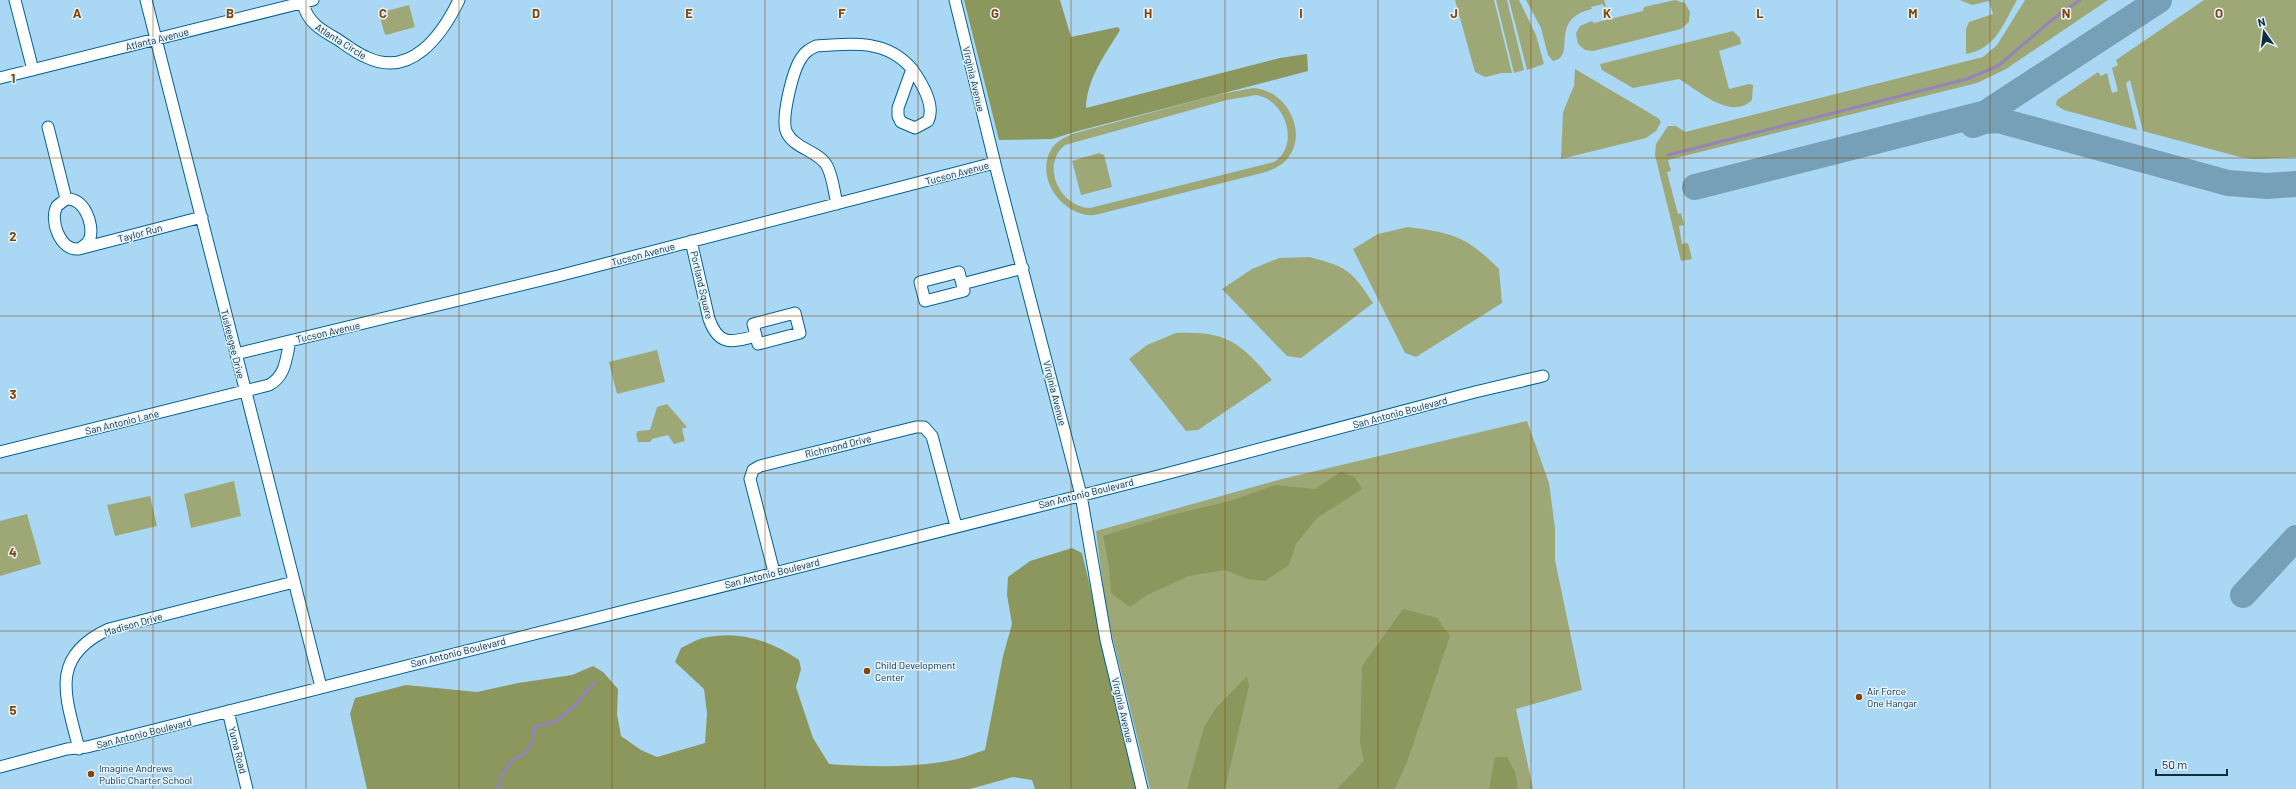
<svg xmlns="http://www.w3.org/2000/svg" width="2296" height="789" font-family="Barlow,sans-serif">
<style>
.green{fill:#9ea877;fill-rule:evenodd}
.forest{fill:#8c975d}
.lines{fill:none;stroke-linecap:round;stroke-linejoin:round}
.stream{stroke:#9484ba;stroke-width:3}
.taxiway{stroke:#769fb8;stroke-width:26}
.minor-casing{stroke:#01638e;stroke-width:13}
.minor{stroke:#fff;stroke-width:11}
.grid{fill:none;stroke:#834605;stroke-width:1;stroke-opacity:0.55}
.poi-dot{fill:#834605;stroke:#e5f3fd;stroke-width:1.5}
.labels{text-anchor:middle;stroke-width:3;stroke-linejoin:round;paint-order:stroke}
.street-label{font-size:10px;fill:#0d2e41;stroke:#e5f3fd}
.poi-label{font-size:10px;fill:#0d2e41;stroke:#e5f3fd;text-anchor:start}
.grid-label{font-size:13px;text-anchor:middle;font-weight:bold;fill:#834605;stroke:#e5f3fd;stroke-width:3;stroke-linejoin:round;paint-order:stroke}
</style>
<rect width="100%" height="100%" fill="#aad7f4"/>
<!-- green -->
<path class="green" d="M1455,0h39l18,73h-10l-17,4 -10,-5z
M1496,0h11l17,70 -10,3z
M1509,0h10l17,35 8,29 -17,6z
M1526,0h78l2,6 -2,1 -1,-3 -12,3 1,2c-45,10 -14,48 -39,52l-5,-6 -7,-27z
M1675,0l10,3 5,9 -1,10 -8,7 -88,22 -8,-1 -7,-6 -2,-11 4,-7 12,-5 2,2 49,-12 1,-4z
M1960,0h57c-14,24 -21,49 -51,54v-25l3,-7 24,-8 -4,-13 -17,4z
M2025,0h83l-102,69 -29,14 -309,77 3,11 -4,1 11,42 3,-1 3,12 -5,1 3,18 6,-1 4,16 -11,2 -26,-106 1,-11 12,-18h8l9,6 298,-75 14,-12z
M2204,0h92v157l-42,2 -14,-2 -97,-26 -13,-51 -4,3 11,47 -73,-20 -8,-5 1,-5 41,-28 3,4 6,-3 5,20 6,-2 -6,-23 6,-3 -2,-5z
M409,5l6,22 -29,8 -2,-3 -5,-19z
M1733,31l7,7 1,6 -22,7 10,38 20,-5 4,1 -1,15c-21,21 -54,-10 -73,-21l-46,9 -31,-18 -2,-6z
M1575,69l83,49 3,4 -5,9 -10,7 -85,21 2,-47 11,-26z
M1253,88c32,1 56,43 35,70 -7,9 -17,12 -26,15l-167,42c-31,3 -62,-37 -43,-67 5,-7 12,-10 20,-14l144,-39zM1256,95c29,4 45,50 18,67l-184,46c-30,-1 -50,-43 -25,-63l162,-45z
M1099,153l5,2 8,32 -31,8 -9,-34z
M1408,227c45,6 58,9 91,42l3,34 -86,54 -11,-4 -52,-104 25,-15z
M1309,257c39,10 42,13 64,46l-72,55 -14,-2 -65,-67 30,-20 27,-11z
M1176,333c51,-2 64,9 96,47l-74,50 -12,1 -57,-72 18,-14z
M657,350l8,32 -48,12 -8,-32z
M667,404l20,23 -5,2 3,12 -11,3 -6,-9 -16,4 -2,3h-12l-2,-8 2,-3 12,-1 7,-23z
M1527,421l22,62 6,45v32l27,130 -66,19 17,80h-383l-44,-178 -10,-80 186,-52z
M234,481l7,35 -50,12 -7,-34z
M150,496l7,30 -42,10 -8,-31z
M27,514l14,50 -41,12v-55z"/>
<!-- forest -->
<path class="forest" d="M964,0h96l11,37 47,-10 2,3c-15,25 -33,48 -34,78l194,-50 27,-4 1,17 -230,60 -26,8 -53,1z
M1341,472l14,5 7,12 -45,29 -21,26 -7,21 -24,16 -17,-2 -23,-9 -36,6 -42,19 -17,12 -19,-14 -2,-27 -6,-30 64,-20 63,-15 45,-16 40,4z
M1072,548l10,5 56,236h-103l-3,-9 -19,-3 -43,12h-603l-17,-75 5,-16 51,-13 71,7 41,-9 54,-8 21,-9 10,6 15,17 -1,25 4,22 20,14 16,7 48,-14 2,-29 -3,-25 -29,-27 6,-14c7,-3 14,-8 22,-10 36,-8 67,2 96,22l2,9 -5,18 17,51 16,26c41,3 83,4 124,-4 11,-2 22,-7 32,-10l18,-94 9,-32 -5,-29 1,-18 22,-16z
M1403,609l34,9 13,18 -43,126 -12,27h-58l27,-28 -4,-18 2,-77z
M1247,676l2,10 -24,103h-38l17,-62 12,-19z
M1495,757h12l8,15 3,17h-29z"/>
<g class="lines">
<!-- stream -->
<path class="stream" d="M1668,155l299,-76 31,-13 55,-47 27,-19
M499,789l2,-12 10,-16 13,-7 8,-10 2,-17 21,-5 18,-15 21,-24"/>
<!-- taxiway -->
<path class="taxiway" d="M1973,125l11,-4 14,-1 230,63 39,3 29,-2
M1695,187l291,-74 173,-113
M2243,595l53,-57"/>
<!-- minor casing -->
<g class="minor-casing">
<path id="minor" d="M15,0l18,70
M146,0l175,687
M955,0l42,172 84,323 25,145 36,149
M303,3c4,19 18,27 34,36 9,6 19,14 29,18 45,22 76,-22 93,-57
M912,69c9,13 24,36 16,52l-13,7 -14,-6 -3,-6v-8z
M0,78l313,-78
M48,127l18,72
M837,204c-3,-12 -4,-27 -10,-38 -8,-15 -32,-17 -40,-33 -7,-13 6,-64 15,-76 4,-6 8,-8 14,-11 35,-3 71,-7 96,23
M691,241l18,78c10,28 23,23 47,17l-3,-12 42,-11 5,20 -42,11 -2,-8
M79,249c5,-3 9,-5 11,-11 4,-14 -6,-41 -24,-39l-9,7c-8,14 3,45 22,43l123,-32
M962,284l-3,-12 -39,10 5,19 39,-10 -2,-7 61,-16
M236,354l322,-78 436,-113
M0,452l269,-67c17,-9 17,-27 21,-44
M774,572l-24,-93 3,-9 7,-4 156,-39h8l8,9 24,90
M228,711l19,78
M79,749c-13,-52 -31,-92 30,-120l185,-47
M0,767l67,-18 20,-2 1071,-271 317,-84 68,-16"/>
</g>
<!-- minor -->
<use href="#minor" class="minor"/>
</g>
<!-- grid -->
<path class="grid" d="M153,0v789M306,0v789M459,0v789M612,0v789M765,0v789M918,0v789M1071,0v789M1225,0v789M1378,0v789M1531,0v789M1684,0v789M1837,0v789M1990,0v789M2143,0v789M0,158h2296M0,316h2296M0,473h2296M0,631h2296"/>
<!-- markers -->
<g class="poi-dot">
<circle cx="867" cy="671" r="4"/>
<circle cx="1859" cy="697" r="4"/>
<circle cx="91" cy="774" r="4"/>
</g>
<g class="labels">
<!-- street labels -->
<g class="street-label">
<text transform="translate(157 39) rotate(-14)" y="4">Atlanta Avenue</text>
<text transform="translate(341 41) rotate(32)" y="4">Atlanta Circle</text>
<text transform="translate(974 79) rotate(77)" y="4">Virginia Avenue</text>
<text transform="translate(957 173) rotate(-15)" y="4">Tucson Avenue</text>
<text transform="translate(140 233) rotate(-15)" y="4">Taylor Run</text>
<text transform="translate(643 254) rotate(-15)" y="4">Tucson Avenue</text>
<text transform="translate(702 285) rotate(77)" y="4">Portland Square</text>
<text transform="translate(328 332) rotate(-13)" y="4">Tucson Avenue</text>
<text transform="translate(233 344) rotate(76)" y="4">Tuskeegee Drive</text>
<text transform="translate(1055 393) rotate(76)" y="4">Virginia Avenue</text>
<text transform="translate(1400 412) rotate(-15)" y="4">San Antonio Boulevard</text>
<text transform="translate(122 422) rotate(-14)" y="4">San Antonio Lane</text>
<text transform="translate(838 446) rotate(-14)" y="4">Richmond Drive</text>
<text transform="translate(1086 493) rotate(-14)" y="4">San Antonio Boulevard</text>
<text transform="translate(772 573) rotate(-14)" y="4">San Antonio Boulevard</text>
<text transform="translate(133 624) rotate(-16)" y="4">Madison Drive</text>
<text transform="translate(458 652) rotate(-14)" y="4">San Antonio Boulevard</text>
<text transform="translate(1123 710) rotate(77)" y="4">Virginia Avenue</text>
<text transform="translate(144 733) rotate(-14)" y="4">San Antonio Boulevard</text>
<text transform="translate(238 750) rotate(76)" y="4">Yuma Road</text>
</g>
<!-- poi labels -->
<g class="poi-label">
<text x="875" y="669">Child Development<tspan x="875" dy="12">Center</tspan></text>
<text x="1867" y="695">Air Force<tspan x="1867" dy="12">One Hangar</tspan></text>
<text x="99" y="772">Imagine Andrews<tspan x="99" dy="12">Public Charter School</tspan></text>
</g>
</g>
<g class="grid-label">
<text x="77" y="18">A</text>
<text x="230" y="18">B</text>
<text x="383" y="18">C</text>
<text x="536" y="18">D</text>
<text x="689" y="18">E</text>
<text x="842" y="18">F</text>
<text x="995" y="18">G</text>
<text x="1148" y="18">H</text>
<text x="1301" y="18">I</text>
<text x="1454" y="18">J</text>
<text x="1607" y="18">K</text>
<text x="1760" y="18">L</text>
<text x="1913" y="18">M</text>
<text x="2066" y="18">N</text>
<text x="2219" y="18">O</text>
<text x="13" y="83">1</text>
<text x="13" y="241">2</text>
<text x="13" y="399">3</text>
<text x="13" y="557">4</text>
<text x="13" y="715">5</text>
</g>
<!-- north arrow -->
<g transform="translate(2264 32) rotate(346)" stroke="#e5f3fd" stroke-width="3" paint-order="stroke">
<path d="M0-3L7 15L0 10L-7 15Z" fill="#0d2e41"/>
<text y="-6" font-size="11" font-weight="bold" text-anchor="middle" fill="#0d2e41">N</text>
</g>
<!-- scale -->
<path d="M2156 769v6h71v-6" fill="none" stroke="#0d2e41" stroke-width="2"/>
<text x="2162" y="769" font-size="12" fill="#0d2e41" stroke="#e5f3fd" stroke-width="3" paint-order="stroke">50 m</text>
</svg>
